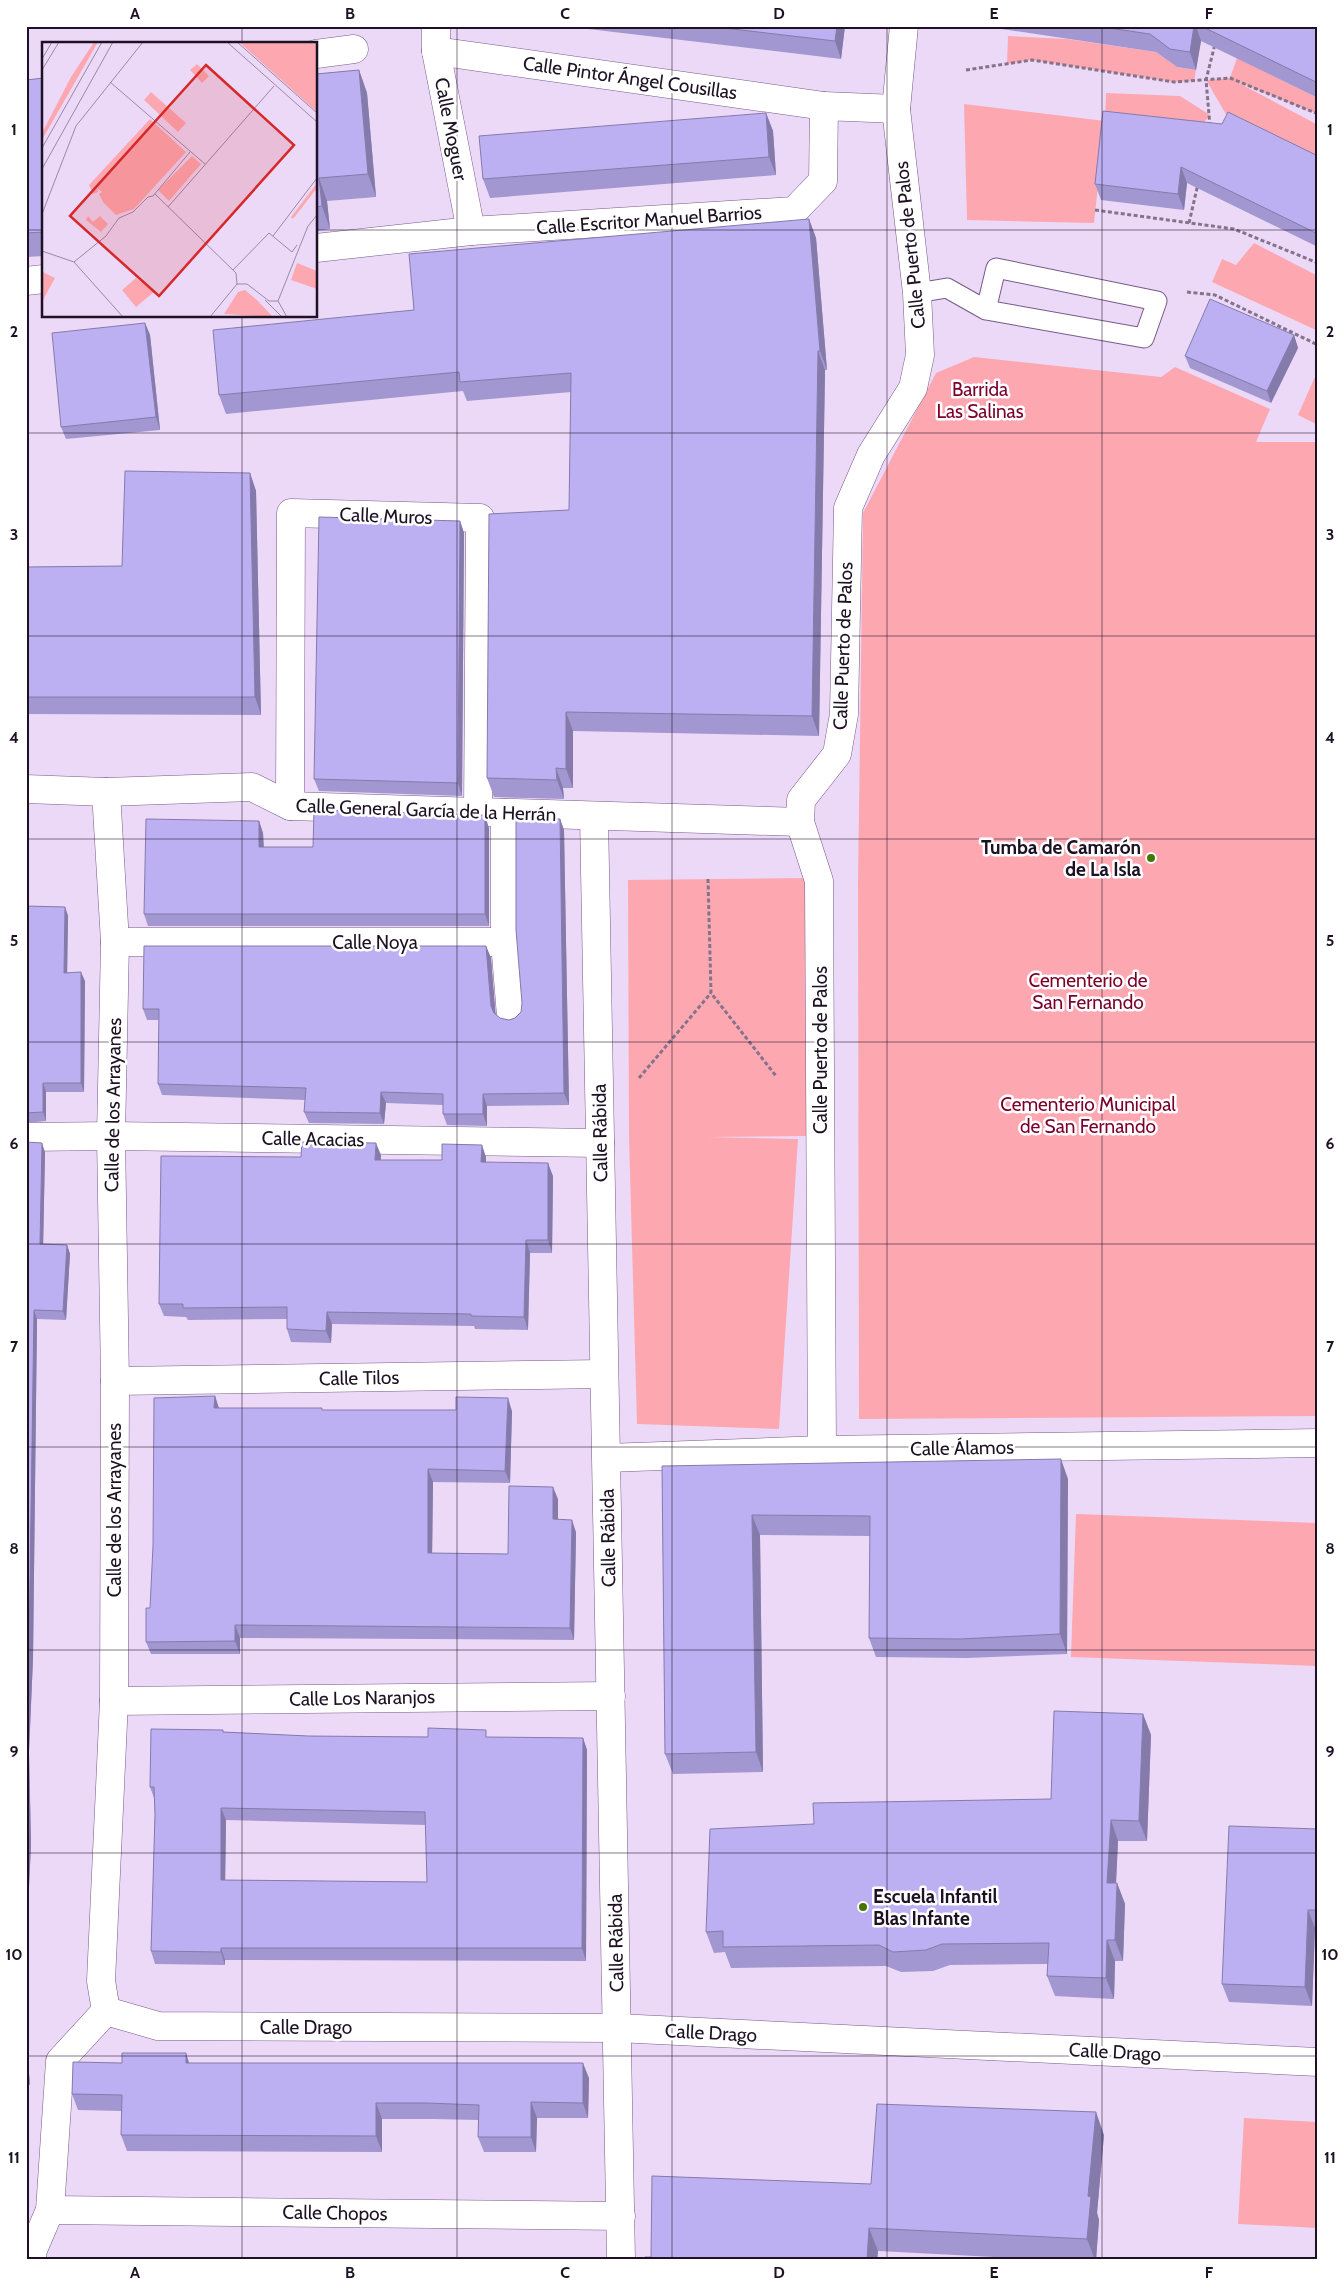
<svg xmlns="http://www.w3.org/2000/svg" width="1344" height="2286" viewBox="0 0 1344 2286" font-family="Cabin,sans-serif">
  <style>
    .green { fill: #fda8b1 }
    .lines { fill: none; stroke-linecap: round; stroke-linejoin: round }
    .lane-casing { stroke: #775a88; stroke-width: 21 }
    .street-casing { stroke: #775a88; stroke-width: 29 }
    .secondary-casing { stroke: #775a88; stroke-width: 29 }
    .path { stroke: #83738b; stroke-width: 3; stroke-dasharray: 4 2.5; stroke-linecap: butt }
    .lane { stroke: #fff; stroke-width: 19 }
    .street { stroke: #fff; stroke-width: 28 }
    .secondary { stroke: #fff; stroke-width: 28 }
    .wall { fill: #a297d1; fill-rule: evenodd }
    .shaded-wall { fill: #847baa }
    .building { fill: #bcb0f3; stroke: #847baa; fill-rule: evenodd }
    .grid { fill: none; stroke: #1d1123; stroke-width: 1; stroke-opacity: 0.55 }
    .poi-dot { fill: #447600; stroke: #fff; stroke-width: 2 }
    .labels { text-anchor: middle; dominant-baseline: central; stroke-width: 5; stroke-linejoin: round; paint-order: stroke }
    .street-label { font-size: 19px; fill: #1d1123; stroke: #fff }
    .park-label { font-size: 19px; fill: #7b0029; stroke: #fff }
    .poi-label { font-size: 19px; font-weight: bold; fill: #1d1123; stroke: #fff; text-anchor: end }
    .inset-road { fill: none; stroke: #9989a3; stroke-width: 1 }
    .view { fill: #d62828; fill-opacity: 0.15; stroke: #d62828; stroke-width: 2.5 }
    .inset-edge { fill: none; stroke: #1d1123; stroke-width: 2.5 }
    .neatline { fill: none; stroke: #1d1123; stroke-width: 2 }
    .grid-label { font-size: 16px; text-anchor: middle; font-weight: bold; fill: #1d1123 }
  </style>
  <rect width="100%" height="100%" fill="#ecd9f8"/>
  <g class="green">
    <polygon points="1008,36 1067,39 1156,52 1177,67 1196,70 1194,81 1174,82 1032,60 1007,64"/>
    <polygon points="1237,58 1318,98 1318,114 1237,82 1318,125 1318,166 1234,128 1206,80 1230,78"/>
    <polygon points="1106,93 1180,96 1210,115 1193,136 1105,121 1094,223 967,220 964,104 1105,121"/>
    <polygon points="1254,243 1318,276 1318,331 1212,282 1222,259 1236,265"/>
    <polygon points="974,357 1161,377 1175,367 1270,409 1256,442 1318,442 1318,1416 859,1419 858,884 863,513 936,373"/>
    <polygon points="1318,370 1318,425 1298,415"/>
    <polygon points="806,878 807,1136 707,1137 798,1139 779,1429 637,1424 629,1137 628,880"/>
    <polygon points="1076,1514 1318,1523 1318,1666 1071,1657"/>
    <polygon points="1244,2118 1318,2122 1318,2228 1238,2224"/>
  </g>
  <g class="lines">
    <g class="lane-casing">
      <polyline id="lane" points="917,293 947,288 986,310 1144,338 1157,301 996,268 986,310"/>
    </g>
    <g class="street-casing">
      <g id="street">
        <polyline points="436,26 436,51 471,231"/>
        <polyline points="436,51 824,106"/>
        <polyline points="316,54 354,49"/>
        <polyline points="316,248 471,231 794,211 823,181 824,106 896,109"/>
        <polyline points="26,281 44,279"/>
        <polyline points="290,806 291,513 480,518 478,812"/>
        <polyline points="115,942 505,942 505,813"/>
        <polyline points="505,942 511,1016"/>
        <polyline points="26,1137 111,1136 600,1143"/>
        <polyline points="115,1381 604,1374"/>
        <polyline points="114,1701 611,1696"/>
        <polyline points="106,2011 158,2026 617,2028 1318,2062"/>
        <polyline points="50,2210 621,2216"/>
        <polyline points="32,2260 32,2252 50,2210 60,2061 106,2011 101,1981 114,1701 115,1381 111,1136 115,942 106,792"/>
      </g>
    </g>
    <g class="secondary-casing">
      <g id="secondary">
        <polyline points="26,789 106,792 252,787 290,806 800,822"/>
        <polyline points="594,816 621,2260"/>
        <polyline points="822,1450 819,881 800,822 801,800 837,754 844,714 848,508 871,455 913,388 920,355 917,293 896,109 904,26"/>
        <polyline points="607,1458 822,1450 1318,1443"/>
      </g>
    </g>
    <g class="path">
      <polyline points="966,70 1032,60 1174,82 1230,78 1318,114"/>
      <polyline points="1210,126 1206,80 1215,44"/>
      <polyline points="1095,210 1234,229 1318,263"/>
      <polyline points="1189,223 1198,184"/>
      <polyline points="1187,292 1215,295 1318,345"/>
      <polyline points="708,879 711,993 776,1076"/>
      <polyline points="639,1078 711,993"/>
    </g>
    <use href="#lane" class="lane"/>
    <use href="#street" class="street"/>
    <use href="#secondary" class="secondary"/>
  </g>
  <g class="wall">
    <polygon points="563,26 845,26 841,59"/>
    <polygon points="982,26 1318,26 1318,98 1201,41 1196,70 1177,67 1156,52"/>
    <polygon points="359,70 367,93 376,197 327,201 330,229 316,231 316,74"/>
    <polygon points="44,78 44,256 26,257 26,80"/>
    <polygon points="1103,111 1318,156 1318,247 1187,183 1184,210 1101,200 1095,184"/>
    <polygon points="766,113 773,131 776,175 490,198 483,179"/>
    <polygon points="809,219 816,238 827,370 825,370 819,736 573,731 573,788 563,788 564,799 494,797 487,778 569,510 571,392 467,401 463,391 226,414 219,395 414,310"/>
    <polygon points="145,323 150,335 160,430 66,439 61,427"/>
    <polygon points="1294,335 1298,348 1271,403 1190,368 1185,356"/>
    <polygon points="250,473 256,491 261,715 26,714 26,567 122,566"/>
    <polygon points="460,521 464,533 462,796 319,791 314,779"/>
    <polygon points="560,819 564,830 569,1105 487,1106 487,1126 447,1125 443,1114 443,1105 386,1103 384,1124 309,1123 304,1112 305,1100 162,1095 158,1084 159,1020 147,1020 143,1009 486,946 491,958 495,1014 500,1018 509,1020 515,1018 521,1012"/>
    <polygon points="259,821 263,833 264,847 313,847 489,828 489,926 148,926 144,914"/>
    <polygon points="26,906 65,907 68,916 67,973 85,981 84,1092 46,1092 46,1121 26,1123"/>
    <polygon points="26,1142 45,1152 43,1244 67,1245 70,1254 66,1320 37,1319 33,1658 29,1752 31,1844 28,1908 29,1970 26,1970"/>
    <polygon points="381,1155 381,1160 442,1160 486,1157 486,1162 553,1176 552,1253 530,1253 528,1330 475,1329 474,1326 332,1324 331,1343 291,1342 287,1329 287,1319 188,1320 186,1317 164,1316 159,1304 301,1157"/>
    <polygon points="215,1396 219,1408 322,1410 512,1411 510,1483 433,1482 432,1553 508,1554 558,1499 558,1519 576,1532 574,1640 240,1638 240,1654 151,1654 146,1642"/>
    <polygon points="662,1466 1068,1479 1067,1654 967,1658 876,1657 869,1638 870,1536 760,1535 763,1772 673,1774 665,1754"/>
    <polygon points="1143,1714 1151,1735 1147,1841 1118,1841 1116,1883 1117,1883 1125,1904 1123,1961 1115,1961 1114,1999 1055,1996 1047,1976 1048,1964 950,1965 933,1971 901,1972 886,1966 731,1968 725,1952 714,1953 706,1932 814,1824 1051,1799"/>
    <path d="M224,1732L308,1736L583,1738L587,1750L586,1961L225,1960V1965L155,1964L151,1951L155,1814L154,1798L150,1787ZM226,1820L426,1825L427,1882L225,1880Z"/>
    <polygon points="1318,1829 1318,1928 1315,1928 1312,2006 1229,2002 1222,1984"/>
    <polygon points="26,2040 30,2085 26,2085"/>
    <polygon points="189,2063 589,2078 588,2118 537,2118 536,2152 484,2152 478,2137 478,2120 433,2119 382,2119 382,2152 127,2151 121,2135 122,2111 78,2110 72,2094"/>
    <polygon points="1104,2135 1097,2213 1099,2220 1096,2260 1053,2260 878,2251 877,2260 646,2260 651,2257"/>
  </g>
  <g class="shaded-wall">
    <polygon points="837,26 845,26 841,59 835,41"/>
    <polygon points="1194,26 1196,26 1201,41 1196,70 1190,52"/>
    <polygon points="359,70 367,93 376,197 368,174"/>
    <polygon points="766,113 773,131 776,175 769,157"/>
    <polygon points="1181,167 1187,183 1184,210 1178,194"/>
    <polygon points="319,178 327,201 330,229 322,206"/>
    <polygon points="809,219 816,238 827,370 820,351"/>
    <polygon points="145,323 150,335 160,430 156,417"/>
    <polygon points="1294,335 1298,348 1271,403 1267,391"/>
    <polygon points="818,351 825,370 819,736 812,716"/>
    <polygon points="250,473 256,491 261,715 255,697"/>
    <polygon points="460,521 464,533 462,796 458,783"/>
    <polygon points="566,712 573,731 573,788 566,769"/>
    <polygon points="556,768 563,788 564,799 557,780"/>
    <polygon points="485,815 489,828 489,926 485,914"/>
    <polygon points="560,819 564,830 569,1105 564,1093"/>
    <polygon points="259,821 263,833 264,859 259,847"/>
    <polygon points="65,907 68,916 67,982 64,973"/>
    <polygon points="486,946 491,958 496,1018 491,1006"/>
    <polygon points="81,972 85,981 84,1092 81,1083"/>
    <polygon points="43,1083 46,1092 46,1121 43,1112"/>
    <polygon points="381,1092 386,1103 384,1124 380,1113"/>
    <polygon points="483,1094 487,1106 487,1126 483,1114"/>
    <polygon points="42,1143 45,1152 43,1253 40,1244"/>
    <polygon points="376,1143 381,1155 379,1173 375,1160"/>
    <polygon points="482,1145 486,1157 486,1175 481,1162"/>
    <polygon points="548,1163 553,1176 552,1253 548,1240"/>
    <polygon points="526,1240 530,1253 528,1330 524,1317"/>
    <polygon points="67,1245 70,1254 66,1320 63,1311"/>
    <polygon points="34,1310 37,1319 33,1658 29,1752 31,1844 28,1908 29,1970 26,1964 26,1727"/>
    <polygon points="327,1312 332,1324 331,1343 326,1331"/>
    <polygon points="215,1396 219,1409 214,1408"/>
    <polygon points="508,1398 512,1411 510,1483 505,1471"/>
    <polygon points="1061,1459 1068,1479 1067,1654 1060,1634"/>
    <polygon points="428,1469 433,1482 432,1565 428,1553"/>
    <polygon points="553,1487 558,1499 558,1532 553,1519"/>
    <polygon points="752,1515 760,1535 763,1772 756,1752"/>
    <polygon points="572,1520 576,1532 574,1640 570,1628"/>
    <polygon points="235,1625 240,1638 240,1654 235,1641"/>
    <polygon points="1143,1714 1151,1735 1147,1841 1139,1821"/>
    <polygon points="583,1738 587,1750 586,1961 582,1948"/>
    <polygon points="221,1808 226,1820 225,1893 221,1880"/>
    <polygon points="1111,1820 1118,1841 1115,1903 1107,1883"/>
    <polygon points="1117,1883 1125,1904 1123,1961 1115,1940"/>
    <polygon points="1308,1910 1315,1928 1312,2006 1305,1987"/>
    <polygon points="1107,1940 1115,1961 1114,1999 1106,1978"/>
    <polygon points="221,1948 225,1960 225,1965 221,1952"/>
    <polygon points="26,2040 30,2085 27,2076"/>
    <polygon points="186,2053 191,2069 186,2063"/>
    <polygon points="583,2063 589,2078 588,2118 583,2103"/>
    <polygon points="531,2102 537,2118 536,2152 531,2137"/>
    <polygon points="376,2103 382,2119 382,2152 376,2136"/>
    <polygon points="1096,2112 1104,2135 1097,2213 1099,2220 1096,2260 1095,2260 1087,2239 1088,2196"/>
    <polygon points="869,2228 878,2251 877,2260 867,2260"/>
  </g>
  <g class="building">
    <polygon points="707,26 837,26 835,41"/>
    <polygon points="1095,26 1194,26 1190,52 1170,49 1150,34"/>
    <polygon points="1201,26 1318,26 1318,83"/>
    <polygon points="359,70 368,174 319,178 322,206 316,207 316,74"/>
    <polygon points="44,78 44,232 26,233 26,80"/>
    <polygon points="1103,111 1222,124 1228,112 1318,156 1318,234 1181,167 1178,194 1095,184"/>
    <polygon points="766,113 769,157 483,179 479,136"/>
    <polygon points="809,219 820,351 818,351 812,716 566,712 566,769 556,768 557,780 487,778 489,514 569,510 571,373 460,382 459,372 219,395 213,330 414,310 409,254"/>
    <polygon points="1210,299 1294,335 1267,391 1185,356"/>
    <polygon points="145,323 156,417 61,427 52,333"/>
    <polygon points="125,471 250,473 255,697 26,697 26,567 122,566"/>
    <polygon points="319,517 460,521 458,783 314,779"/>
    <polygon points="314,810 485,815 485,914 144,914 146,819 259,821 259,847 313,847"/>
    <polygon points="516,817 560,819 564,1093 483,1094 483,1114 443,1114 443,1094 381,1092 380,1113 304,1112 306,1088 158,1084 159,1009 143,1009 144,946 486,946 491,1006 494,1013 500,1018 509,1020 515,1018 521,1012 522,1003 516,930"/>
    <polygon points="26,906 65,907 64,973 81,972 81,1083 43,1083 43,1112 26,1113"/>
    <polygon points="26,1142 42,1143 40,1244 67,1245 63,1311 34,1310 29,1649 26,1727"/>
    <polygon points="302,1142 376,1143 375,1160 442,1160 442,1144 482,1145 481,1162 548,1163 548,1240 526,1240 524,1317 471,1316 471,1314 327,1312 326,1331 287,1329 287,1307 183,1308 183,1304 159,1304 161,1156 301,1157"/>
    <polygon points="215,1396 214,1408 322,1408 322,1410 456,1410 456,1397 508,1398 505,1471 428,1469 428,1553 508,1554 509,1486 553,1487 553,1519 572,1520 570,1628 235,1625 235,1641 146,1642 146,1608 150,1608 153,1546 154,1398"/>
    <polygon points="1061,1459 1060,1634 960,1639 869,1638 870,1516 752,1515 756,1752 665,1754 662,1466"/>
    <polygon points="1054,1711 1143,1714 1139,1821 1111,1820 1107,1883 1117,1883 1115,1940 1107,1940 1106,1978 1047,1976 1049,1943 942,1944 926,1950 893,1952 879,1945 723,1947 723,1931 706,1932 710,1829 814,1824 813,1803 1051,1799"/>
    <path d="M428,1728L486,1730V1737L583,1738L582,1948H221V1952L151,1951L155,1814L154,1787H150L151,1729L223,1730V1732L308,1736L428,1737ZM221,1808L425,1812L427,1882L221,1880Z"/>
    <polygon points="26,1772 28,1835 26,1864"/>
    <polygon points="1229,1826 1318,1829 1318,1910 1308,1910 1305,1987 1222,1984"/>
    <polygon points="122,2053 186,2053 186,2063 583,2063 583,2103 531,2102 531,2137 478,2137 479,2105 427,2103 376,2103 376,2136 121,2135 122,2095 72,2094 73,2062 122,2063"/>
    <polygon points="877,2104 1096,2112 1088,2196 1091,2197 1087,2239 869,2228 867,2260 646,2260 645,2257 651,2257 652,2176 871,2184"/>
  </g>
  <path class="grid" d="M242,26V44M457,26V2260M672,26V2260M887,26V2260M1102,26V2260M26,230H44M316,230H1318M242,316V2260M26,433H1318M26,636H1318M26,839H1318M26,1042H1318M26,1244H1318M26,1447H1318M26,1650H1318M26,1853H1318M26,2056H1318"/>
  <g class="poi-dot">
    <circle cx="1151" cy="858" r="5"/>
    <circle cx="863" cy="1907" r="5"/>
  </g>
  <g class="labels">
    <g class="street-label">
      <text transform="translate(630 78) rotate(8)">Calle Pintor Ángel Cousillas</text>
      <text transform="translate(451 129) rotate(79)">Calle Moguer</text>
      <text transform="translate(649 220) rotate(-4)">Calle Escritor Manuel Barrios</text>
      <text transform="translate(910 245) rotate(-96)">Calle Puerto de Palos</text>
      <text transform="translate(386 516) rotate(2)">Calle Muros</text>
      <text transform="translate(843 646) rotate(-88)">Calle Puerto de Palos</text>
      <text transform="translate(426 810) rotate(2)">Calle General García de la Herrán</text>
      <text x="375" y="942">Calle Noya</text>
      <text transform="translate(820 1050) rotate(-90)">Calle Puerto de Palos</text>
      <text transform="translate(113 1105) rotate(-89)">Calle de los Arrayanes</text>
      <text transform="translate(600 1133) rotate(-91)">Calle Rábida</text>
      <text transform="translate(313 1139) rotate(1)">Calle Acacias</text>
      <text transform="translate(359 1378) rotate(-1)">Calle Tilos</text>
      <text transform="translate(962 1448) rotate(-1)">Calle Álamos</text>
      <text transform="translate(114 1510) rotate(-90)">Calle de los Arrayanes</text>
      <text transform="translate(608 1538) rotate(-91)">Calle Rábida</text>
      <text transform="translate(362 1698) rotate(-1)">Calle Los Naranjos</text>
      <text transform="translate(616 1943) rotate(-91)">Calle Rábida</text>
      <text x="306" y="2027">Calle Drago</text>
      <text transform="translate(711 2033) rotate(3)">Calle Drago</text>
      <text transform="translate(1115 2052) rotate(3)">Calle Drago</text>
      <text transform="translate(335 2213) rotate(1)">Calle Chopos</text>
    </g>
    <g class="park-label">
      <text x="980" y="389">Barrida<tspan x="980" dy="22">Las Salinas</tspan></text>
      <text x="1088" y="980">Cementerio de<tspan x="1088" dy="22">San Fernando</tspan></text>
      <text x="1088" y="1104">Cementerio Municipal<tspan x="1088" dy="22">de San Fernando</tspan></text>
    </g>
    <g class="poi-label">
      <text x="1141" y="847">Tumba de Camarón<tspan x="1141" dy="22">de La Isla</tspan></text>
      <text x="873" y="1896" text-anchor="start">Escuela Infantil<tspan x="873" dy="22">Blas Infante</tspan></text>
    </g>
  </g>
  <g transform="translate(42 42)">
    <rect width="275" height="275" fill="#ecd9f8"/>
    <path d="M52,0H56L0,98V91L29,35ZM197,0H275V70ZM155,22L167,34L160,41L148,28ZM109,50L144,81L136,90L102,58ZM108,77L144,110L92,167L74,173L61,160L57,152L60,150L55,146L56,150L51,152L47,143ZM150,114L159,122L127,159L116,148ZM275,141V146L251,177L249,175ZM46,174L51,180L58,174L66,182L59,190L44,178ZM255,221L275,229V247L249,238ZM1,230L13,236L0,260V231ZM94,236L112,250L94,265L80,248ZM203,248L215,258L231,275L182,272L196,250Z" fill="#fda8b1"/>
    <path class="inset-road" d="M185,0L275,80M195,0L275,71M0,17L10,0M0,28L17,0M68,40L163,122M0,106L60,0M0,127L71,0M113,152L194,231L195,242L168,275M126,165L232,44M0,172L34,84L101,0M231,194L275,136M0,209L32,220L81,275M32,220L64,194L77,176L91,170L106,155L111,154L148,110M191,228L227,191L250,210L255,203M195,242H205L227,259H236M223,258L240,275M236,259L266,184L275,173M236,259L245,275"/>
    <path class="view" d="M164,23L252,103L117,254L28,174Z"/>
    <rect width="275" height="275" class="inset-edge"/>
  </g>
  <rect width="1344" height="2286" fill="none" stroke="#ffffff" stroke-width="55"/>
  <rect x="28" y="28" width="1288" height="2230" class="neatline"/>
  <g class="grid-label">
    <text x="135" y="19">A</text>
    <text x="350" y="19">B</text>
    <text x="565" y="19">C</text>
    <text x="779" y="19">D</text>
    <text x="994" y="19">E</text>
    <text x="1209" y="19">F</text>
    <text x="14" y="135">1</text>
    <text x="1330" y="135">1</text>
    <text x="14" y="337">2</text>
    <text x="1330" y="337">2</text>
    <text x="14" y="540">3</text>
    <text x="1330" y="540">3</text>
    <text x="14" y="743">4</text>
    <text x="1330" y="743">4</text>
    <text x="14" y="946">5</text>
    <text x="1330" y="946">5</text>
    <text x="14" y="1149">6</text>
    <text x="1330" y="1149">6</text>
    <text x="14" y="1352">7</text>
    <text x="1330" y="1352">7</text>
    <text x="14" y="1554">8</text>
    <text x="1330" y="1554">8</text>
    <text x="14" y="1757">9</text>
    <text x="1330" y="1757">9</text>
    <text x="14" y="1960">10</text>
    <text x="1330" y="1960">10</text>
    <text x="14" y="2163">11</text>
    <text x="1330" y="2163">11</text>
    <text x="135" y="2278">A</text>
    <text x="350" y="2278">B</text>
    <text x="565" y="2278">C</text>
    <text x="779" y="2278">D</text>
    <text x="994" y="2278">E</text>
    <text x="1209" y="2278">F</text>
  </g>
</svg>
